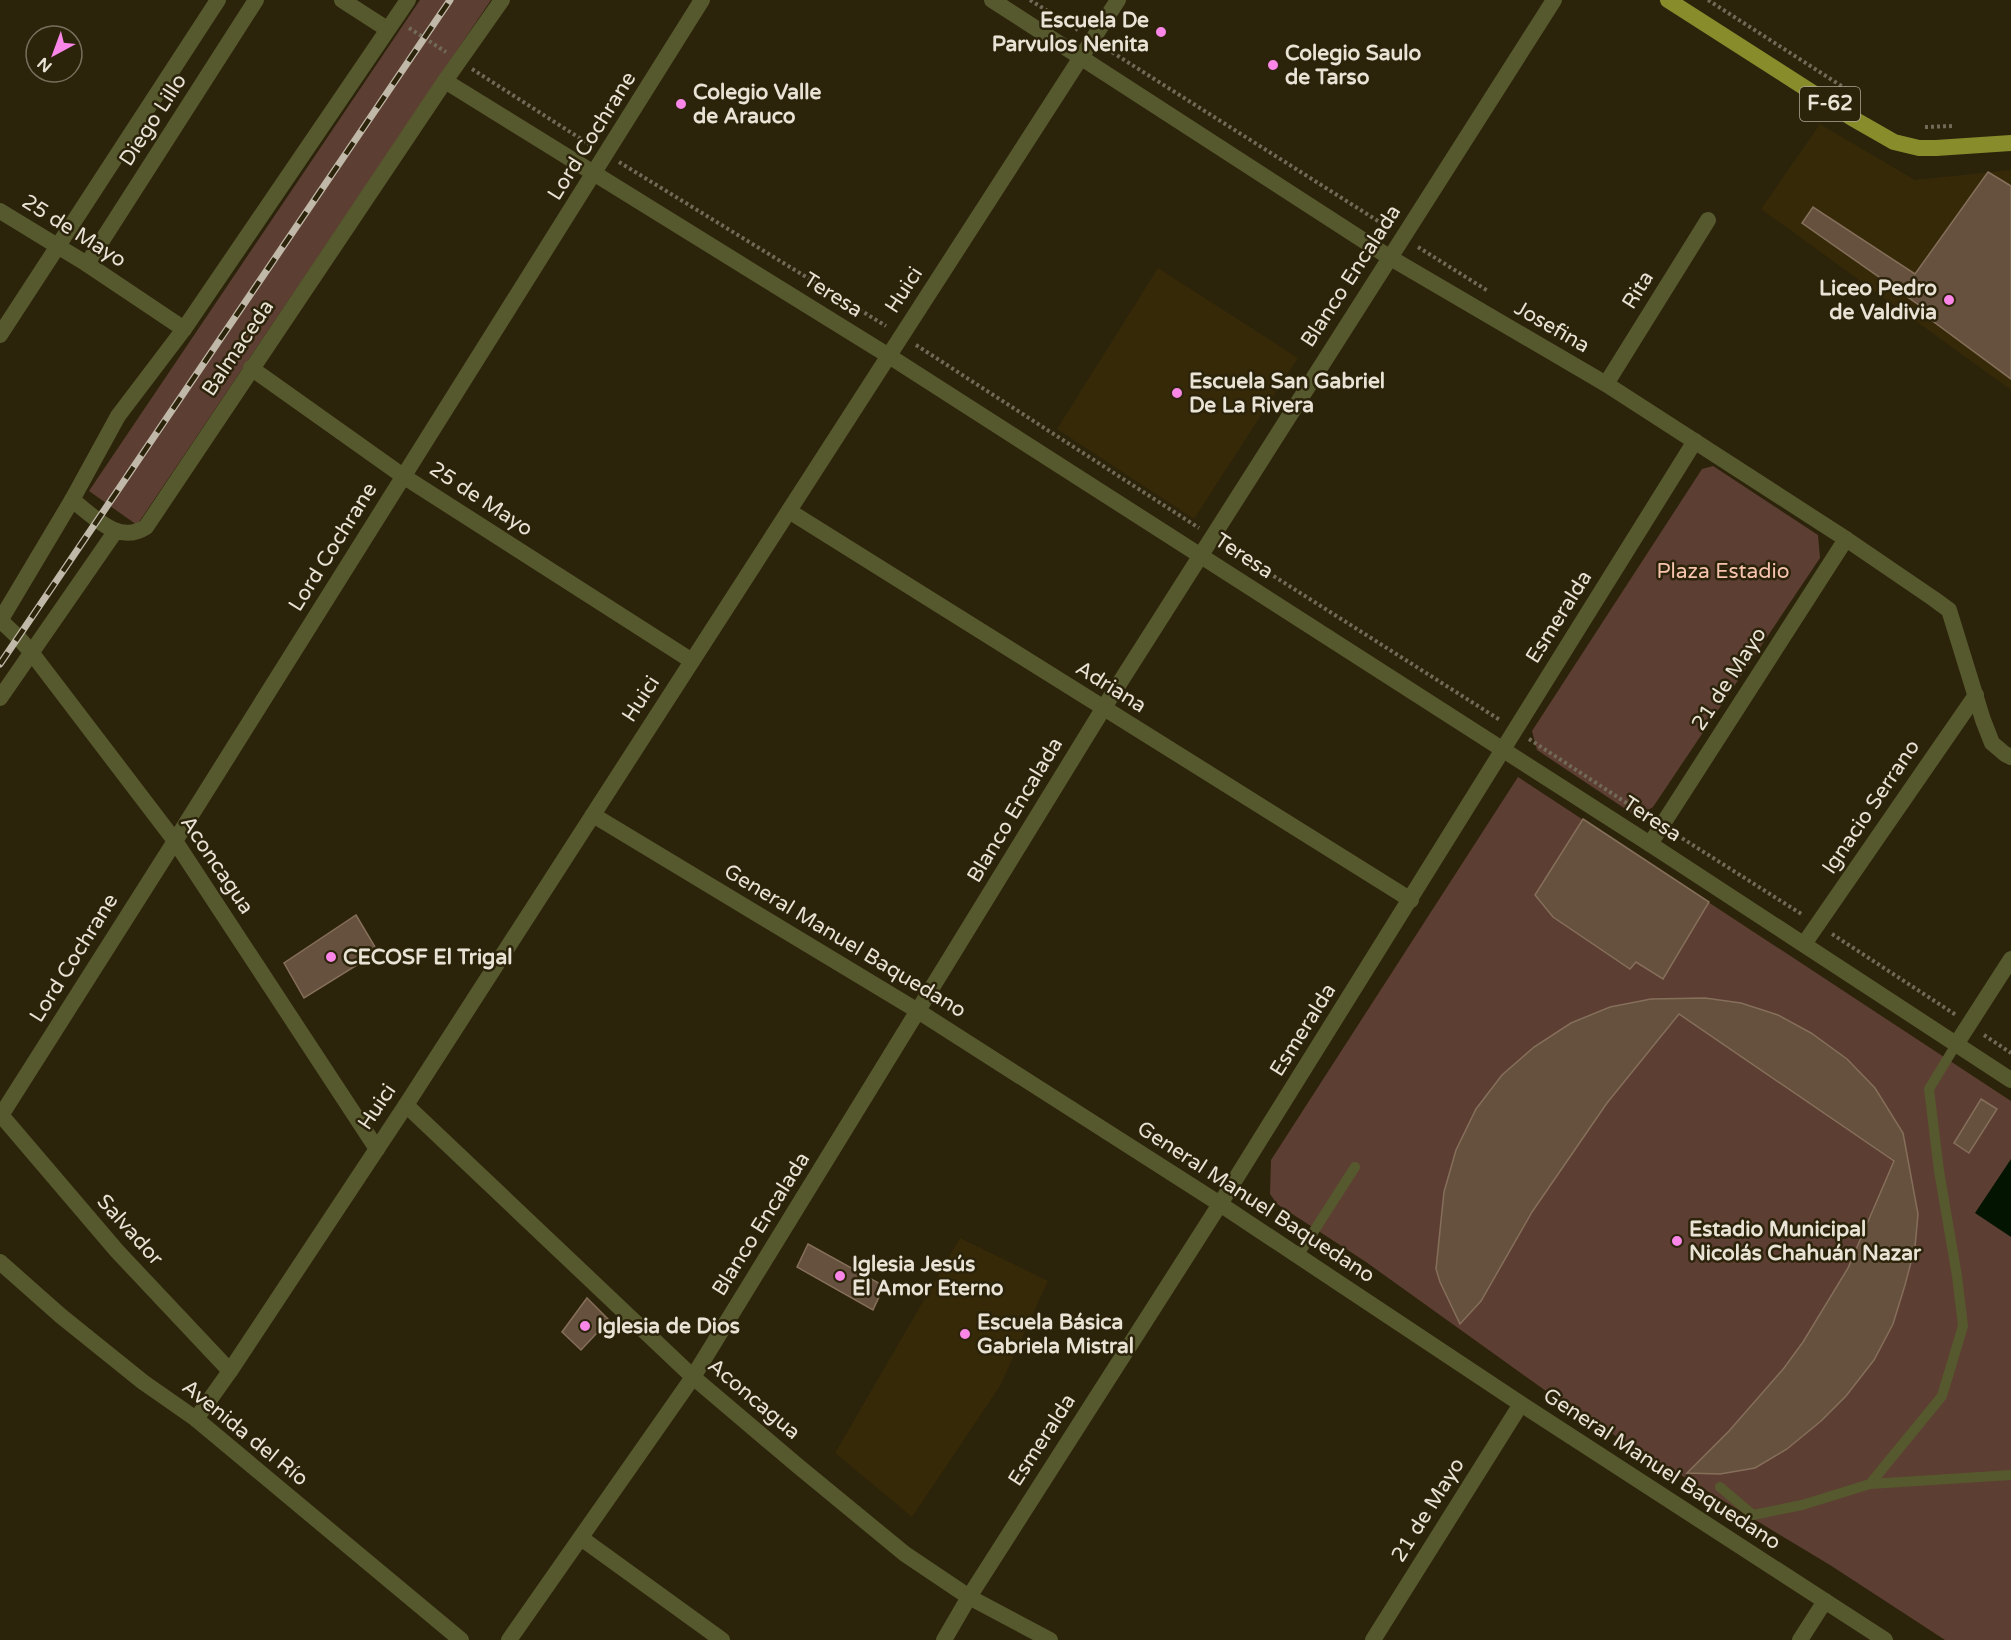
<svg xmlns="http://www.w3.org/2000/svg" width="2011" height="1640" viewBox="0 0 2011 1640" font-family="'Varela Round',sans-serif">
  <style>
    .built { fill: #352908 }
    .green { fill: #5d3e32 }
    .water { fill: #031500 }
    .building { fill: #65513d; stroke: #856f5b; stroke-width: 1.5 }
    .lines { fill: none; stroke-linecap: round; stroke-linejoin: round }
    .path { stroke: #726a56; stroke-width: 4; stroke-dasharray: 3 3; stroke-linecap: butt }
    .service { stroke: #56592e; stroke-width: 10 }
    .minor { stroke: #56592e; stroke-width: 16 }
    .primary { stroke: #888c2b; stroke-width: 16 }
    .rail-casing { stroke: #c0b9a9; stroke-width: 7 }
    .rail { stroke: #2c230b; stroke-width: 4.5; stroke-dasharray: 14; stroke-linecap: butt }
    .poi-dot { fill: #fa87e7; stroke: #2c230b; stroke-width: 2 }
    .labels { text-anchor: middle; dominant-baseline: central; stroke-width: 5; stroke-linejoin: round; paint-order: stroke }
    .shield { fill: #2c230b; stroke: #b0a998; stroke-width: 1.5 }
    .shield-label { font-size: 20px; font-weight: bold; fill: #e9e3d5 }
    .poi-label { font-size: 21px; font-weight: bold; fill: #e9e3d5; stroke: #2c230b; text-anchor: start }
    .street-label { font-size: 21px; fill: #e9e3d5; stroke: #2c230b }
    .park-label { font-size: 21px; fill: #f6c3ae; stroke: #2c230b }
  </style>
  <rect width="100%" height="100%" fill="#2c230b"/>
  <g class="built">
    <polygon points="1820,124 1915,180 2011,170 2011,390 1761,209"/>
    <polygon points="1158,268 1298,358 1194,519 1057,429"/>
    <polygon points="960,1238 1048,1281 1000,1386 912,1517 835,1453"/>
  </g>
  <g class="green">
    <polygon points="420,0 491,0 137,525 89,491"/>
    <polygon points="1713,466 1818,535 1820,558 1653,807 1645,812 1633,814 1537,750 1532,731 1702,469"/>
    <polygon points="1518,777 2011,1101 2011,1640 1945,1640 1830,1565 1571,1409 1366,1262 1277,1204 1270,1194 1271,1160"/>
  </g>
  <polygon class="water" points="2011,1159 2011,1237 1975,1213"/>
  <g class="building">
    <polygon points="1988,172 2011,186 2011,379 1930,319 1933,315 1802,223 1813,207 1915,274"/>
    <polygon points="1583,819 1709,902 1663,979 1636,962 1630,969 1553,917 1535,895"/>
    <polygon points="356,915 378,952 304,998 284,963"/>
    <polygon points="1705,998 1741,1003 1778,1015 1811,1033 1847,1059 1875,1088 1903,1133 1918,1214 1915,1247 1905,1285 1893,1324 1874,1360 1846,1396 1821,1421 1787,1449 1755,1468 1720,1474 1687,1473 1729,1431 1784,1368 1803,1342 1848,1268 1894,1161 1679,1014 1607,1103 1532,1212 1481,1301 1460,1324 1440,1282 1436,1269 1444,1192 1456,1150 1476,1109 1502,1075 1534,1047 1571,1023 1610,1007 1651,999"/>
    <polygon points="1981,1099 1997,1109 1969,1153 1954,1143"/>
    <polygon points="808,1244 884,1286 873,1310 797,1267"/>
    <polygon points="587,1298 609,1320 581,1350 562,1332"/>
  </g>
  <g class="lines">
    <g class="path">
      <polyline points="1030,0 1078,30"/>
      <polyline points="1708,0 1857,96"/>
      <polyline points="409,28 446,52"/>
      <polyline points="1107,49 1389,228"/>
      <polyline points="472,69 592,146"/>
      <polyline points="1925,127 1953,126"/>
      <polyline points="619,162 886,326"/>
      <polyline points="1418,247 1488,291"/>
      <polyline points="916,345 1199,528"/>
      <polyline points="1228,547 1500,720"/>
      <polyline points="1529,739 1648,817"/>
      <polyline points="1677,835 1803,915"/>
      <polyline points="1832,934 1956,1015"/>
      <polyline points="1984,1035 2011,1053"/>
    </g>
    <g class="service">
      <polyline points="1298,1256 1355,1167"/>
      <polyline points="1870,1484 1942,1396 1963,1326 1957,1276 1939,1171 1929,1089 1957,1043"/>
      <polyline points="1720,1487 1753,1515 1802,1505 1870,1484 2011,1475"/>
    </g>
    <g class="minor">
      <polyline points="342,0 387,29"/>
      <polyline points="992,0 1389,257 1606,384 1846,539 1934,599 1949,610 1983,720 1992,743 2005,754 2011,757"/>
      <polyline points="445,81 889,356 1650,844 2011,1080"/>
      <polyline points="0,211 87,264 184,329"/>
      <polyline points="87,264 256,0"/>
      <polyline points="0,335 218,0"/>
      <polyline points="251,368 403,476 692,661"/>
      <polyline points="1606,384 1708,220"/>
      <path d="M72,500C95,517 118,545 146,527L445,81L502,0"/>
      <polyline points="789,511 1411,900"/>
      <polyline points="0,620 18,637 31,652 175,841 377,1149"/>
      <polyline points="0,621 72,500 118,416 184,329 408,0"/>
      <polyline points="0,698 115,532"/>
      <polyline points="593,815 918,1011 1220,1204 1521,1404 1885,1640"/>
      <polyline points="1650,844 1846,539"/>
      <polyline points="1804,944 1976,695"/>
      <polyline points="1957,1043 2011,959"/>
      <polyline points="406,1105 693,1377 798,1466 905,1554 969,1597 1050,1640"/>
      <polyline points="1,1115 117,1251 230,1371"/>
      <polyline points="0,1117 175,841 702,0"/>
      <polyline points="0,1262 61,1316 143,1382 196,1419 461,1640"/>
      <polyline points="196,1419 230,1371 406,1105 1118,0"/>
      <polyline points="581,1538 722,1640"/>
      <polyline points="509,1640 693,1377 1103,709 1554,0"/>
      <polyline points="944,1640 969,1597 1220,1204 1695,441"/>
      <polyline points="1373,1640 1521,1404"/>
      <polyline points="1800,1640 1825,1601"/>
    </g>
    <polyline class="primary" points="1668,0 1852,118 1894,142 1919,148 1936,148 2011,143"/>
    <g class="rail-casing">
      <polyline id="rail" points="0,664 450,0"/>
    </g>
    <use href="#rail" class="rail"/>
  </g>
  <g class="poi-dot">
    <circle cx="1161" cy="32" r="6"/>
    <circle cx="1273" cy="65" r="6"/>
    <circle cx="681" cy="104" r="6"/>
    <circle cx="1949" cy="300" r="6"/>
    <circle cx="1177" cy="393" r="6"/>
    <circle cx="331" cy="957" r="6"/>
    <circle cx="1677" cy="1241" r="6"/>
    <circle cx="840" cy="1276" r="6"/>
    <circle cx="585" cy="1326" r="6"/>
    <circle cx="965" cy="1334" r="6"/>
  </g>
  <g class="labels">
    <rect class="shield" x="1800" y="87" width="60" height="34" rx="4.5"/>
    <g class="shield-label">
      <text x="1830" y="104">F-62</text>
    </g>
    <g class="poi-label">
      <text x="1149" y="20" text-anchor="end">Escuela De<tspan x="1149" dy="24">Parvulos Nenita</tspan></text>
      <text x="1285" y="53">Colegio Saulo<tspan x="1285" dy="24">de Tarso</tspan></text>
      <text x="693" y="92">Colegio Valle<tspan x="693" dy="24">de Arauco</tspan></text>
      <text x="1937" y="288" text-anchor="end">Liceo Pedro<tspan x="1937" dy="24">de Valdivia</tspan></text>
      <text x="1189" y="381">Escuela San Gabriel<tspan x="1189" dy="24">De La Rivera</tspan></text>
      <text x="343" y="957">CECOSF El Trigal</text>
      <text x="1689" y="1229">Estadio Municipal<tspan x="1689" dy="24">Nicolás Chahuán Nazar</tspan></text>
      <text x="852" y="1264">Iglesia Jesús<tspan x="852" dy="24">El Amor Eterno</tspan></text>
      <text x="977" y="1322">Escuela Básica<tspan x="977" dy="24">Gabriela Mistral</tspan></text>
      <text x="597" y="1326">Iglesia de Dios</text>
    </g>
    <g class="street-label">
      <text transform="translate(153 120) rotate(-57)">Diego Lillo</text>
      <text transform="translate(592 136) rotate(-58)">Lord Cochrane</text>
      <text transform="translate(74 231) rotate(32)">25 de Mayo</text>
      <text transform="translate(1351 276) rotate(-57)">Blanco Encalada</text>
      <text transform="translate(904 290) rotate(-57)">Huici</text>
      <text transform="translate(1638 290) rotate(-58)">Rita</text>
      <text transform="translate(833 295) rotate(32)">Teresa</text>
      <text transform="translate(1552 327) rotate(30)">Josefina</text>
      <text transform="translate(238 348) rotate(-56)">Balmaceda</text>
      <text transform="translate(481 499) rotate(33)">25 de Mayo</text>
      <text transform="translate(333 547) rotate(-58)">Lord Cochrane</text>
      <text transform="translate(1244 556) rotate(33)">Teresa</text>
      <text transform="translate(1559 617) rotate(-58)">Esmeralda</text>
      <text transform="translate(1729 679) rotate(-57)">21 de Mayo</text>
      <text transform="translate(1111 687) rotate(32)">Adriana</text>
      <text transform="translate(641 699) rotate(-57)">Huici</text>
      <text transform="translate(1871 807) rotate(-56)">Ignacio Serrano</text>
      <text transform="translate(1015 810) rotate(-59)">Blanco Encalada</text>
      <text transform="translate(1652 819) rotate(33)">Teresa</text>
      <text transform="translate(217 865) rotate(56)">Aconcagua</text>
      <text transform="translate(845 941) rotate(31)">General Manuel Baquedano</text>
      <text transform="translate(74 958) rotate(-58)">Lord Cochrane</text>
      <text transform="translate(1303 1030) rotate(-58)">Esmeralda</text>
      <text transform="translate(377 1107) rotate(-56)">Huici</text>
      <text transform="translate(1256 1202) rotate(33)">General Manuel Baquedano</text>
      <text transform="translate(761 1224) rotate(-58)">Blanco Encalada</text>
      <text transform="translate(130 1230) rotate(48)">Salvador</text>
      <text transform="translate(754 1399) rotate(40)">Aconcagua</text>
      <text transform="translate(245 1433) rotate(39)">Avenida del Río</text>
      <text transform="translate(1042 1440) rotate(-57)">Esmeralda</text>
      <text transform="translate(1662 1469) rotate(33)">General Manuel Baquedano</text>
      <text transform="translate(1428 1510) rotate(-58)">21 de Mayo</text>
    </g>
    <g class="park-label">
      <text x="1723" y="571">Plaza Estadio</text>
    </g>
  </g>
  <g transform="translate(54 54) rotate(221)"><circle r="28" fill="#2c230b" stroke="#78705c" stroke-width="1.5"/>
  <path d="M0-4.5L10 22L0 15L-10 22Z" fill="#fa87e7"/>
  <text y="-9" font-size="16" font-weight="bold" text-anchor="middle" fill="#e9e3d5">N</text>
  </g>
</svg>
